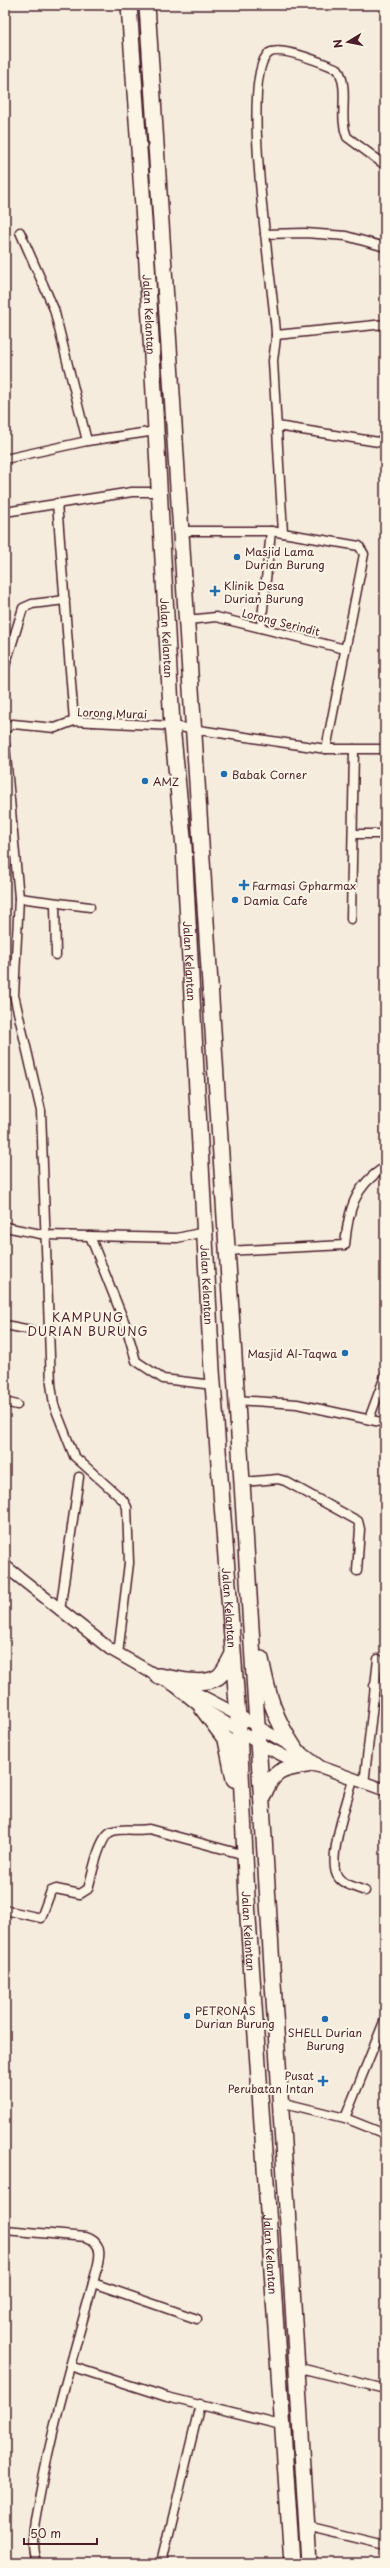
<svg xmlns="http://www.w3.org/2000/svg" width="390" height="2568" viewBox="0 0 390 2568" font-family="'Playpen Sans',sans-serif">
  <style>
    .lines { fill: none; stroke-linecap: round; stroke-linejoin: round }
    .street-casing { stroke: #4a1f2b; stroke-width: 11 }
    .secondary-casing { stroke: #4a1f2b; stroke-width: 14 }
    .highway-casing { stroke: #4a1f2b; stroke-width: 18 }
    .street { stroke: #fcf5e5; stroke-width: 8 }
    .secondary { stroke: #fcf5e5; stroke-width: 11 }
    .highway { stroke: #fcf5e5; stroke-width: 15 }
    .poi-dot { fill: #1f6fb2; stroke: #fcf5e5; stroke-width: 1.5 }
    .labels { text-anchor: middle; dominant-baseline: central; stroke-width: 4; stroke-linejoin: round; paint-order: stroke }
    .street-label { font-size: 11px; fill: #4a1f2b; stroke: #fcf5e5 }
    .poi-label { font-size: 11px; fill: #4a1f2b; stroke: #fcf5e5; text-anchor: start }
    .neighbourhood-label { font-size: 12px; letter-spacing: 1px; fill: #4a1f2b; stroke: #fcf5e5 }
  </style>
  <rect width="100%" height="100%" fill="#f5ecde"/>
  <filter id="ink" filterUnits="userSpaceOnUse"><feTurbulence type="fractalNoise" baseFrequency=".025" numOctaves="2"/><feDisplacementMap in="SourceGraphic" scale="8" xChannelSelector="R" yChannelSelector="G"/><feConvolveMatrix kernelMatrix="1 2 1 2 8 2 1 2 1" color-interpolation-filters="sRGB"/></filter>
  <g filter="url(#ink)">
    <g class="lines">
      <g class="street-casing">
        <g id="street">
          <polyline points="20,232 54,309 87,441"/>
          <polyline points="265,234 305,233 346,236 385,247"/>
          <polyline points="276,335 385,324"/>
          <polyline points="277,426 385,443"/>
          <polyline points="5,459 87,441 156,431"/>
          <polyline points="57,503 74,721"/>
          <polyline points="5,512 132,492 160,492"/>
          <polyline points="182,531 271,531 359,546 364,554 326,749"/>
          <path d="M283,533L273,361C274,352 276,342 276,334C274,290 238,75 269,53C281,45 325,64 338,69C350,91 338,115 347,137L385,165"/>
          <polyline points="188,620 216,617 345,649"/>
          <polyline points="261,628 271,531"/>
          <polyline points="5,666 23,608 32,604 65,600"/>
          <polyline points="5,729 13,724 55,728 74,721 172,726 326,749 385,749"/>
          <polyline points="5,745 19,898 14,995 41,1111 51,1384 54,1405 74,1456 123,1500 127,1507 129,1563 118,1654"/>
          <polyline points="353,834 385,834"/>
          <polyline points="19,898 90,907"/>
          <polyline points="55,903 56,955"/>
          <polyline points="351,919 354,749"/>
          <polyline points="5,1227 46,1235 177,1238 204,1232"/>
          <polyline points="90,1236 126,1326 136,1361 163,1379 213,1385"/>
          <path d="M226,1251L345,1245C348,1211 354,1186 385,1167"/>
          <polyline points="5,1325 31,1330"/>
          <polyline points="236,1400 297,1404 385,1423"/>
          <polyline points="5,1402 17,1405"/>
          <polyline points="369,1419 385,1376"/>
          <polyline points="243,1482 278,1479 285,1481 358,1521 360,1529 357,1571"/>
          <polyline points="60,1611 79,1477"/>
          <polyline points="374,1686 385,1687"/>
          <path d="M353,1780C348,1799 326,1861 338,1877C342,1884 358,1888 365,1891"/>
          <polyline points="364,1784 378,1659"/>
          <path d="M5,1910L41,1918L51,1891L56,1889L80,1894L88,1889C92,1876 99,1834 113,1831C124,1828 137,1831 149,1829L245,1855"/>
          <polyline points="280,2102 345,2118 385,2134"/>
          <polyline points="345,2118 385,2019"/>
          <path d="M5,2230L86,2237C108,2244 97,2266 93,2283C74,2353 53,2422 40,2494C36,2516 29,2541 36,2563"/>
          <polyline points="93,2283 197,2319"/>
          <polyline points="70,2366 167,2397 281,2425"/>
          <polyline points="296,2367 385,2389"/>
          <polyline points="307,2526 385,2545"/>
          <polyline points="162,2563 200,2404"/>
        </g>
      </g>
      <g class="secondary-casing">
        <g id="secondary">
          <polyline points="5,1566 110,1649 175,1686 202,1708 258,1743 296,1762 321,1767"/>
          <polyline points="175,1686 190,1690 238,1715 301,1752 321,1767 385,1790"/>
        </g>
      </g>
      <g class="highway-casing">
        <g id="highway">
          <path id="s1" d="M129,5L147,264L172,726L184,847L212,1370L239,1731L248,1918L292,2563"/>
          <path d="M147,5C203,858 257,1710 309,2563"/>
          <path d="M261,1659C268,1695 274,1718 295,1749"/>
          <path d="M158,1676C174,1678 203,1687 218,1677C224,1673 228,1663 232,1656"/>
          <polyline points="202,1708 226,1740 234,1779"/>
          <path d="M263,1796C273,1770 282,1769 307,1765"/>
        </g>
      </g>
      <use href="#street" class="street"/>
      <use href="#secondary" class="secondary"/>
      <use href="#highway" class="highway"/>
    </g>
  </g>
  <g class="poi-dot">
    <circle cx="237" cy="557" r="4"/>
    <path d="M213 585h4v4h4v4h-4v4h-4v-4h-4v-4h4z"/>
    <circle cx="224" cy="774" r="4"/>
    <circle cx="145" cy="781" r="4"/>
    <path d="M242 879h4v4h4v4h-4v4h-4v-4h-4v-4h4z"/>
    <circle cx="235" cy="900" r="4"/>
    <circle cx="345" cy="1353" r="4"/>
    <circle cx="187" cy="2016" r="4"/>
    <circle cx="325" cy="2019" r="4"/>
    <path d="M321 2075h4v4h4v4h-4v4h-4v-4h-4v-4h4z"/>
  </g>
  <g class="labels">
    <g class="street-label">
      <text stroke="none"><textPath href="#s1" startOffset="310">Jalan Kelantan</textPath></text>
      <text transform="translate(281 622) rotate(14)">Lorong Serindit</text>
      <text stroke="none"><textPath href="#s1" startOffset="634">Jalan Kelantan</textPath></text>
      <text transform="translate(112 713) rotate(2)">Lorong Murai</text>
      <text stroke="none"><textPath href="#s1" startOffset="958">Jalan Kelantan</textPath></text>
      <text stroke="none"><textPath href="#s1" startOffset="1282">Jalan Kelantan</textPath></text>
      <text stroke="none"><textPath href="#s1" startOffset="1606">Jalan Kelantan</textPath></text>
      <text stroke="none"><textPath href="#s1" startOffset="1930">Jalan Kelantan</textPath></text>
      <text stroke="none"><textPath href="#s1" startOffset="2254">Jalan Kelantan</textPath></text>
    </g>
    <g class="poi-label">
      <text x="245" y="551">Masjid Lama<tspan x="245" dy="13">Durian Burung</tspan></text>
      <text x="224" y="585">Klinik Desa<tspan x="224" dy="13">Durian Burung</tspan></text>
      <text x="232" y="774">Babak Corner</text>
      <text x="153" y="781">AMZ</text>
      <text x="252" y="885">Farmasi Gpharmax</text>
      <text x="243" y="900">Damia Cafe</text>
      <text x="337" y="1353" text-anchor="end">Masjid Al-Taqwa</text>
      <text x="195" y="2010">PETRONAS<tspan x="195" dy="13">Durian Burung</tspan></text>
      <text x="325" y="2032" text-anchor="middle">SHELL Durian<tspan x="325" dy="13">Burung</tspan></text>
      <text x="314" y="2075" text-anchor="end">Pusat<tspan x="314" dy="13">Perubatan Intan</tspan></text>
    </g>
    <g class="neighbourhood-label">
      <text x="88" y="1317">KAMPUNG<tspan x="88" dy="14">DURIAN BURUNG</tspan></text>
    </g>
  </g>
  <rect width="390" height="2568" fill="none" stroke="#fcf5e5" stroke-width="20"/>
  <rect x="10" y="10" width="370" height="2548" fill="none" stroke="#4a1f2b" stroke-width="1.5" filter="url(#ink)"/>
  <g transform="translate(348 42) rotate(260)" stroke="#fcf5e5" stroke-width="3" paint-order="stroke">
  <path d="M0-3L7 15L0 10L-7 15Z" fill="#4a1f2b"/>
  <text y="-6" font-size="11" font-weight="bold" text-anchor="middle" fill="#4a1f2b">N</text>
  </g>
  <path d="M24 2538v6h73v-6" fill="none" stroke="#4a1f2b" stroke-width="2"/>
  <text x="30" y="2538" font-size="12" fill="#4a1f2b" stroke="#fcf5e5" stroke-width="3" paint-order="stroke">50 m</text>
</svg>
